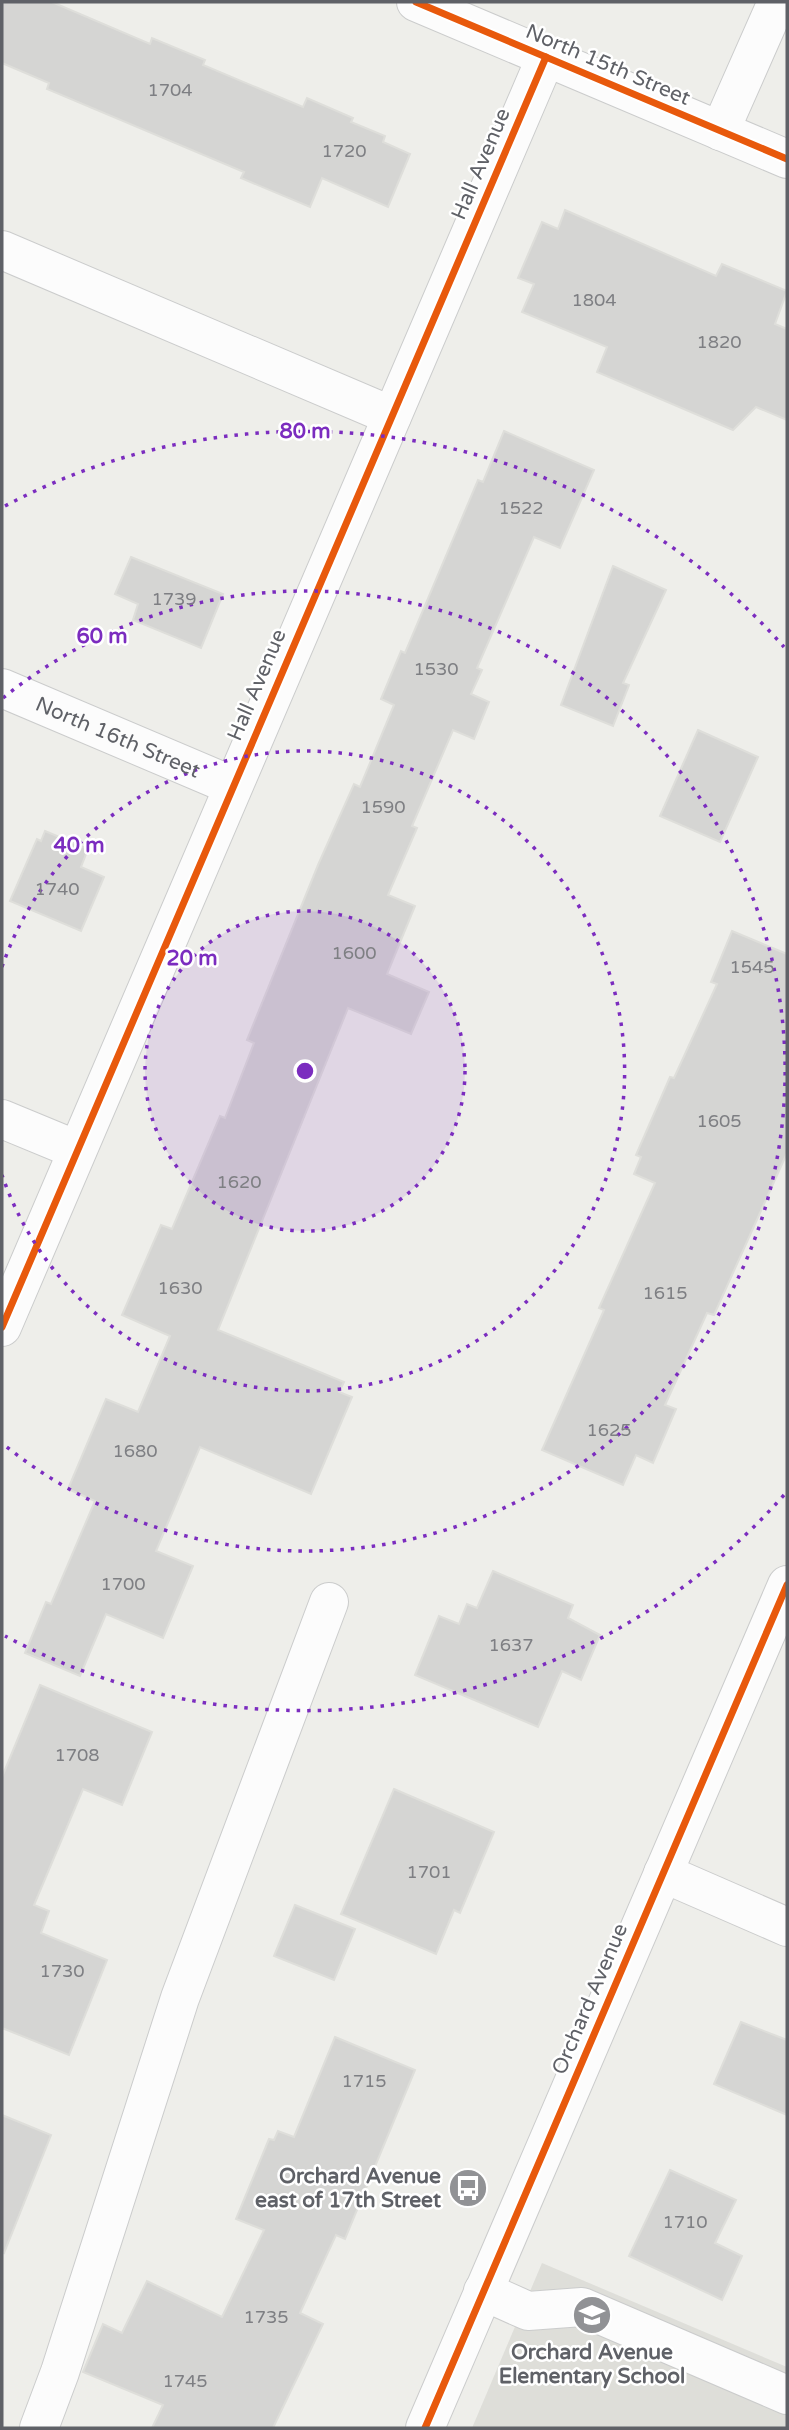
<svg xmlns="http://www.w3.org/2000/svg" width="789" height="2430" viewBox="0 0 789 2430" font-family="'Varela Round',sans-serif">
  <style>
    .education { fill: #deded9 }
    .building { fill: #d5d5d3; stroke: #dededa; stroke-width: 2 }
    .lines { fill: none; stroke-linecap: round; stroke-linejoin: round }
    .minor-casing { stroke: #cbcccc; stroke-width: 40 }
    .minor { stroke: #fcfcfc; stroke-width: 38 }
    .cycleway-casing { stroke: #fff; stroke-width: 11 }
    .cycleway { stroke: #e8590c; stroke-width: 7 }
    .ring { fill: none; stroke: #7b2cbf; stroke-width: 3.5; stroke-dasharray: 3.5 7 }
    .labels { text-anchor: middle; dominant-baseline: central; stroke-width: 5; stroke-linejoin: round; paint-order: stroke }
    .number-label { font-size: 18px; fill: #7e7f83 }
    .street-label { font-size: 21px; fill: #5f6167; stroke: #fff }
    .poi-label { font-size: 21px; font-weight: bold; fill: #5f6167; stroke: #fff; text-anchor: end }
    .centre { fill: #7b2cbf; stroke: #fff; stroke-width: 3.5 }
    .ring-label { font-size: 21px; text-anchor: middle; font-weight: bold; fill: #7b2cbf; stroke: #fff; stroke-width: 5; stroke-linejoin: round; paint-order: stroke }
  </style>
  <rect width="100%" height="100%" fill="#eeeeea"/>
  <polygon class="education" points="542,2263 787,2367 787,2428 472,2428"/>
  <g class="building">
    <polygon points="2,2 52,2 150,44 152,38 205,60 203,65 303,107 307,98 353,118 351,122 385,136 383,142 410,154 388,207 322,178 310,207 241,178 244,172 47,89 49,83 2,63"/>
    <polygon points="565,210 716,276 722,264 787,291 775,324 787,329 787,420 756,407 733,430 597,372 607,347 522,312 534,284 518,278 542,222 558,229"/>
    <polygon points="504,431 594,470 560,548 534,537 477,668 482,670 471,694 489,702 474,739 453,730 412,826 417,828 388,895 415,906 387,974 429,992 411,1034 348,1008 218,1330 344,1382 339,1392 352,1397 311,1494 200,1447 156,1551 193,1566 163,1638 106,1614 80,1676 25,1653 46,1602 51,1604 95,1501 68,1489 106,1399 138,1412 170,1336 122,1315 161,1225 172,1229 220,1116 225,1118 254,1043 247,1040 318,865 354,784 360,787 394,705 381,699 401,651 405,653 478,480 483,482"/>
    <polygon points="131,557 223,594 201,648 133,620 138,604 115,594"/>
    <polygon points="613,566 666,590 623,683 629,685 613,726 561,705"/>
    <polygon points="698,730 758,757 720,842 660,816"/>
    <polygon points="45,831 88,849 81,867 104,877 81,931 10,901 37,839 41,841"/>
    <polygon points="732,931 787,954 787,1153 714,1315 707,1313 665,1405 676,1409 653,1463 636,1455 623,1485 542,1450 604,1310 599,1308 655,1183 634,1174 641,1157 636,1155 670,1077 674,1078 717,984 711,982"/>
    <polygon points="493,1571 573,1605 568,1618 600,1635 581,1680 562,1671 538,1727 415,1675 439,1616 459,1624 467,1604 477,1608"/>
    <polygon points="40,1685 152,1732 122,1805 83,1789 34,1905 49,1911 41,1933 107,1960 69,2055 2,2028 2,1777"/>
    <polygon points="394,1789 494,1832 460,1913 454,1910 436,1954 341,1914"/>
    <polygon points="295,1905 355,1929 334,1980 274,1956"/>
    <polygon points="741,2022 787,2040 787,2115 714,2084"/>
    <polygon points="335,2037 415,2070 345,2239 336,2235 300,2313 323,2324 273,2428 152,2428 163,2405 83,2372 103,2324 122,2333 147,2281 222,2317 264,2230 236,2219 269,2139 274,2140 278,2131 294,2137"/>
    <polygon points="2,2115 51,2135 4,2253 2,2252"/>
    <polygon points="670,2170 736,2200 715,2243 742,2256 722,2300 629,2256"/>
  </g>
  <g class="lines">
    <g class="minor-casing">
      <g id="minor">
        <polyline points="416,2 787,159"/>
        <polyline points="720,131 777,2"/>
        <polyline points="2,250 392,416"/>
        <path id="s1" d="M2,688L233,786"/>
        <polyline points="2,1119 77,1150"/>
        <polyline points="2,1327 546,57"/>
        <polyline points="663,1873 787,1927"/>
        <polyline points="483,2291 528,2311 582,2307 787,2395"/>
        <polyline points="39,2428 60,2372 180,1998 329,1602"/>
        <polyline points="425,2428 787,1585"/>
      </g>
    </g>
    <use href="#minor" class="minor"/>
    <g class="cycleway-casing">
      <g id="cycleway">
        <polyline points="416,2 787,159"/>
        <polyline points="2,1327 546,57"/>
        <polyline points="425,2428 787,1585"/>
      </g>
    </g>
    <use href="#cycleway" class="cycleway"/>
  </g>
  <circle cx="305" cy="1071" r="160" fill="#7b2cbf" fill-opacity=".12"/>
  <g class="ring">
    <circle cx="305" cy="1071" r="160"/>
    <path d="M2 967A320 320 0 1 1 2 1175"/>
    <path d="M3 698A480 480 0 1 1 3 1444"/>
    <path d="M784 1495A640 640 0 0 1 5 1636M5 506A640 640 0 0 1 784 647"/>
  </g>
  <defs>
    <g id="bus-disc" transform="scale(2.0125)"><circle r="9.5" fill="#919295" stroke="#fff"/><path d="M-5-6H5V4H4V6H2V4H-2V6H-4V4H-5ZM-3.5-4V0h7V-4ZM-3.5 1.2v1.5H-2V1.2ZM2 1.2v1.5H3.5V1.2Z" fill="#fff"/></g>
    <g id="school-disc" transform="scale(2.0125)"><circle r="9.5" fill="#919295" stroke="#fff"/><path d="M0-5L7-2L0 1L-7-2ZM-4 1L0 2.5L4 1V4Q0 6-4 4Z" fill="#fff"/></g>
  </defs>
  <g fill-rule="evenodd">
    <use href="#bus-disc" x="468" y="2188"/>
    <use href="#school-disc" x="592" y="2315"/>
  </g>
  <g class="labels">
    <g class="number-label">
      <text x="170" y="90">1704</text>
      <text x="344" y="151">1720</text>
      <text x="594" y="300">1804</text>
      <text x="719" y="342">1820</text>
      <text x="521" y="508">1522</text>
      <text x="174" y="599">1739</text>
      <text x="436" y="669">1530</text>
      <text x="383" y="807">1590</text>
      <text x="57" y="889">1740</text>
      <text x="354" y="953">1600</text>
      <text x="752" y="967">1545</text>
      <text x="719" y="1121">1605</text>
      <text x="239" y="1182">1620</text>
      <text x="180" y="1288">1630</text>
      <text x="665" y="1293">1615</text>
      <text x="609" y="1430">1625</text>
      <text x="135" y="1451">1680</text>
      <text x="123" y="1584">1700</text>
      <text x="511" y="1645">1637</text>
      <text x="77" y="1755">1708</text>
      <text x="429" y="1872">1701</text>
      <text x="62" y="1971">1730</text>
      <text x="364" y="2081">1715</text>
      <text x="685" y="2222">1710</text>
      <text x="266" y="2317">1735</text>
      <text x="185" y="2381">1745</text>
    </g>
    <g class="street-label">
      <text transform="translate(608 65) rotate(23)">North 15th Street</text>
      <text transform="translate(481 164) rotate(-67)">Hall Avenue</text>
      <text transform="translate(257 685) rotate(-67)">Hall Avenue</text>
      <text stroke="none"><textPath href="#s1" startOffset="126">North 16th Street</textPath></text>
      <text transform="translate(590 1999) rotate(-67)">Orchard Avenue</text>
    </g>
    <g class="poi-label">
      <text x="441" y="2176">Orchard Avenue<tspan x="441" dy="24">east of 17th Street</tspan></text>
      <text x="592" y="2352" text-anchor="middle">Orchard Avenue<tspan x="592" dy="24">Elementary School</tspan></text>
    </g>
  </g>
  <circle cx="305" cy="1071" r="10" class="centre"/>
  <g class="ring-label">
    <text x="305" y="438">80 m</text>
    <text x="102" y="643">60 m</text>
    <text x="79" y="852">40 m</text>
    <text x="192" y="965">20 m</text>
  </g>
  <rect width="789" height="2430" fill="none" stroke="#5f6167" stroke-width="7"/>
</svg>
